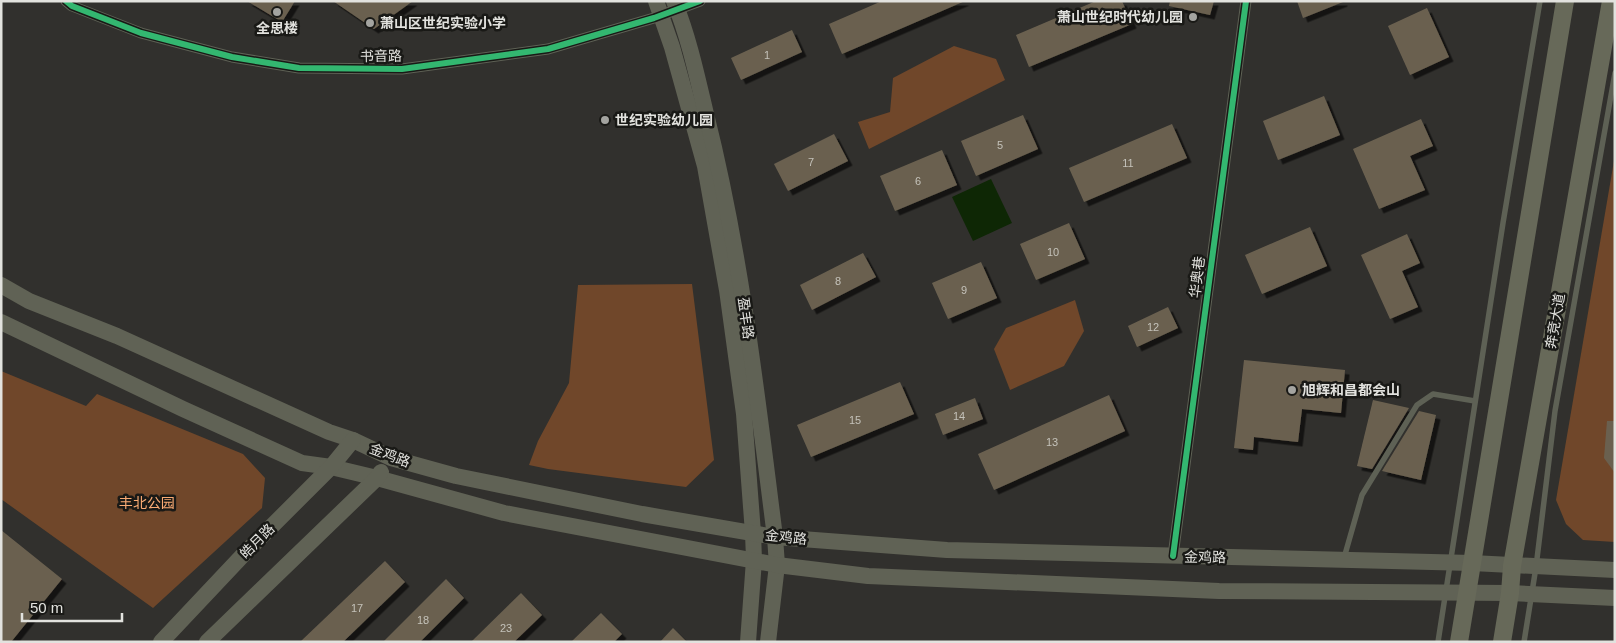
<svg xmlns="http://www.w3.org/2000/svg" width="1616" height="643" viewBox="0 0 1616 643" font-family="Helvetica,'Noto Sans SC',sans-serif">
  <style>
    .green { fill: #70472a }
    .water { fill: #0e2705 }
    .building { fill: #6b6150; filter: url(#shadow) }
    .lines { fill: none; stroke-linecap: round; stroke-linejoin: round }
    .lane { stroke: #5e6155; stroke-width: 5.5 }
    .street { stroke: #5e6155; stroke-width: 11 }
    .secondary { stroke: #606255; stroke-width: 16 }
    .primary { stroke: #676959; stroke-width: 18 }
    .cycleway-casing { stroke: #191916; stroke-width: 9 }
    .cycleway { stroke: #33b770; stroke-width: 6 }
    .poi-dot { fill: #a4a4a0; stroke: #191916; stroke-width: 2 }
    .labels { text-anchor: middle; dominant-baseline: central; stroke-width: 5; stroke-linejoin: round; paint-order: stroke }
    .number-label { font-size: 11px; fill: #c4c2ba }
    .poi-label { font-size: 14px; font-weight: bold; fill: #e2e2de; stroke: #191916; text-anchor: start }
    .street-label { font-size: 14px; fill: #e2e2de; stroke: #191916 }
    .park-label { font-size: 14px; fill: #faab74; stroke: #191916 }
  </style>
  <defs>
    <filter id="shadow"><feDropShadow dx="4.5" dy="4.5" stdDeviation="0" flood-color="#0009"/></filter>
  </defs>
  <rect width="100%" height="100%" fill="#31302d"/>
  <g class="green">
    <polygon points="954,46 996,59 1005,80 869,149 858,122 890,112 893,78"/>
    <polygon points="1615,155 1615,542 1583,540 1566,524 1556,500"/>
    <polygon points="692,284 714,460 686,487 548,469 529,465 538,441 569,383 578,285"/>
    <polygon points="1075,300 1084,331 1064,366 1010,390 994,349 1006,328"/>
    <polygon points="1,371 86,406 97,394 243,454 265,478 262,508 153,608 1,499"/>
  </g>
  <polygon class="water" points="991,179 1012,223 973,241 952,197"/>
  <g class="building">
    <polygon points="247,1 295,1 282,22"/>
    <polygon points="333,1 413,1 374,29"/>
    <polygon points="882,1 965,1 842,54 829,24"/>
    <polygon points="1096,1 1122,1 1132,24 1029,67 1016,35"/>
    <polygon points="1170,1 1214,1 1210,15 1169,6"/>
    <polygon points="1297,1 1343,1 1343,2 1303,18"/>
    <polygon points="1427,8 1449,57 1410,75 1388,26"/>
    <polygon points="792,30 802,52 741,80 731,58"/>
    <polygon points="1324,96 1340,135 1278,160 1263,121"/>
    <polygon points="1023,115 1038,149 976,176 961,141"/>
    <polygon points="1421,119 1433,146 1410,156 1425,190 1379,209 1353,149"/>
    <polygon points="1172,124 1187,158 1084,202 1069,168"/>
    <polygon points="834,134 848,161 788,191 774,164"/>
    <polygon points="942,150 957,185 895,211 880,176"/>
    <polygon points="1069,223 1085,259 1036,280 1020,244"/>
    <polygon points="1310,227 1327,266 1262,294 1245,255"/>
    <polygon points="1407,234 1420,263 1402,271 1418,307 1390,319 1361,255"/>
    <polygon points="863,253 876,277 812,310 800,285"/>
    <polygon points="981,262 997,298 948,319 932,283"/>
    <polygon points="1168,307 1178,328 1137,347 1128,326"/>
    <polygon points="1244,360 1345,370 1341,413 1302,409 1298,442 1254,437 1253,450 1234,448"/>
    <polygon points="900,382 914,414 811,457 797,425"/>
    <polygon points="1109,395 1125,431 994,490 978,454"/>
    <polygon points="975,398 983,419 943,435 935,414"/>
    <polygon points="1373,400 1409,408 1372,469 1357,466"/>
    <polygon points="1419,411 1436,415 1421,480 1382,471"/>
    <polygon points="1607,421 1615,421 1615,473 1604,458"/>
    <polygon points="1,530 62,579 11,642 1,642"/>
    <polygon points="385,561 405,582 343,642 300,642"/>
    <polygon points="446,579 464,598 420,642 383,642"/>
    <polygon points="521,593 542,615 514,642 471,642"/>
    <polygon points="601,613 622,634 614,642 571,642"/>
    <polygon points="673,628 687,642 660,642"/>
  </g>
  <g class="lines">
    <g class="lane">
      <polyline points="1344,558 1362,495 1417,405 1433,394 1475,401"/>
      <polyline points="1438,642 1503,223 1540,1"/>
      <polyline points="1524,642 1536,567 1555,411 1615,73"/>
    </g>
    <g class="street">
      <polyline points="66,1 72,6 141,33 232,57 299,68 402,69 548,49 654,18 700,1"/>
      <polyline points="1173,556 1246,1"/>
    </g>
    <g class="secondary">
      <polyline points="656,1 672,47 705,166 727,290 744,414 753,533 754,560 748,642"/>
      <path d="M674,1C689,38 697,76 706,114C741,253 757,395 775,537L777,565L768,642"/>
      <polyline points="1,285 29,301 117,336 329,432 353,440 391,458 456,476 642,514 775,537 947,550 1472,563 1615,570"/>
      <polyline points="1,322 183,409 302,463 331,467 377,478 504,513 777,565 868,576 1219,591 1510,593 1615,598"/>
      <polyline points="161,642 243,555 331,467 353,440"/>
      <polyline points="207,642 377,478 381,472"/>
    </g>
    <g class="primary">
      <polyline points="1459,642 1565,1"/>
      <polyline points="1502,642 1510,593 1512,566 1611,1"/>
    </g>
    <g class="cycleway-casing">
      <g id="cycleway">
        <polyline points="66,1 72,6 141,33 232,57 299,68 402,69 548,49 654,18 700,1"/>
        <polyline points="1173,556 1246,1"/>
      </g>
    </g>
    <use href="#cycleway" class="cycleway"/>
  </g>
  <g class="poi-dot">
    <circle cx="277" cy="12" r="5"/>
    <circle cx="1193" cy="17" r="5"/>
    <circle cx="370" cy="23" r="5"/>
    <circle cx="605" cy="120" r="5"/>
    <circle cx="1292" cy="390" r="5"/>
  </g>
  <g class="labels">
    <g class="number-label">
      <text x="767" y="55">1</text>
      <text x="1000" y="145">5</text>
      <text x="811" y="162">7</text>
      <text x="1128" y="163">11</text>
      <text x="918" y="181">6</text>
      <text x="1053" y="252">10</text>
      <text x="838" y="281">8</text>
      <text x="964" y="290">9</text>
      <text x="1153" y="327">12</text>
      <text x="959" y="416">14</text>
      <text x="855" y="420">15</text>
      <text x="1052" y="442">13</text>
      <text x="357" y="608">17</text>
      <text x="423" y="620">18</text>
      <text x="506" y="628">23</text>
    </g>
    <g class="poi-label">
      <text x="1183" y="17" text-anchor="end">萧山世纪时代幼儿园</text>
      <text x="380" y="23">萧山区世纪实验小学</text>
      <text x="277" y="28" text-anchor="middle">全思楼</text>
      <text x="615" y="120">世纪实验幼儿园</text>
      <text x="1302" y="390">旭辉和昌都会山</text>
    </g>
    <g class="street-label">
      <text transform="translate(381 56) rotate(-1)">书音路</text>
      <text transform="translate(1197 277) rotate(-83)">华奥巷</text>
      <text transform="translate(746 318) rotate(82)">盈丰路</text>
      <text transform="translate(1555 321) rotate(-80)">奔竞大道</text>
      <text transform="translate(390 455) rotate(21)">金鸡路</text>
      <text transform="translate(786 537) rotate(6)">金鸡路</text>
      <text transform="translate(257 541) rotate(-45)">皓月路</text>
      <text transform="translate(1205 557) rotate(1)">金鸡路</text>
    </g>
    <g class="park-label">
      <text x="147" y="503">丰北公园</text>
    </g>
  </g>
  <rect width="1616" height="643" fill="none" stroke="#e2e2de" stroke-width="5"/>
  <path d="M22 613v8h100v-8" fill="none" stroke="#e2e2de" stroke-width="2.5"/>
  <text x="30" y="613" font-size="15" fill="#e2e2de" stroke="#191916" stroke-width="4" paint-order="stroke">50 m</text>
</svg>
